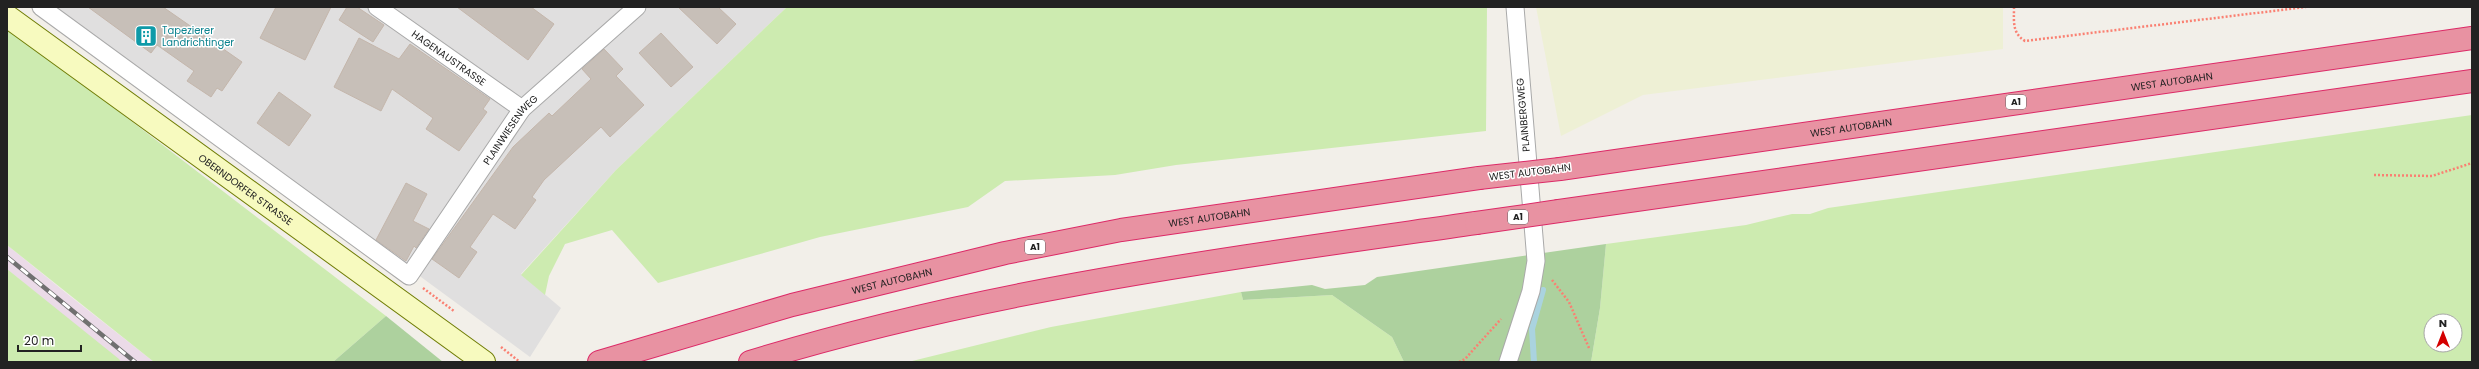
<svg xmlns="http://www.w3.org/2000/svg" width="2479" height="369" viewBox="0 0 2479 369" font-family="Poppins,sans-serif">
  <style>
    .residential { fill: #e0dfdf }
    .industrial { fill: #ebdbe8 }
    .farmland { fill: #eef0d5 }
    .grass { fill: #cdebb0; fill-rule: evenodd }
    .forest { fill: #add19e }
    .lines { fill: none; stroke-linecap: round; stroke-linejoin: round }
    .stream { stroke: #aad3df; stroke-width: 6 }
    .building { fill: #c7bfb8; stroke: #c4b6ab }
    .street-casing { stroke: #a9a9a9; stroke-width: 19 }
    .secondary-casing { stroke: #707d05; stroke-width: 24 }
    .highway-casing { stroke: #dc2a67; stroke-width: 24 }
    .path { stroke: #fa8072; stroke-width: 2.5; stroke-dasharray: 2 2; stroke-linecap: butt }
    .street { stroke: #fff; stroke-width: 17 }
    .secondary { stroke: #f7fabf; stroke-width: 22 }
    .highway { stroke: #e892a2; stroke-width: 22 }
    .rail-casing { stroke: #707070; stroke-width: 4.5 }
    .rail { stroke: #fff; stroke-width: 3; stroke-dasharray: 9; stroke-linecap: butt }
    .highway-bridge-casing { stroke: #dc2a67; stroke-width: 24; stroke-linecap: butt }
    .highway-bridge { stroke: #e892a2; stroke-width: 22 }
    .labels { text-anchor: middle; dominant-baseline: central; stroke-width: 3; stroke-linejoin: round; paint-order: stroke }
    .shield { fill: #fff; stroke: #646464; stroke-width: 1 }
    .shield-label { font-size: 9px; font-weight: bold; fill: #222 }
    .culture-label { font-size: 10px; fill: #0d838f; stroke: #fff; text-anchor: start }
    .street-label { font-size: 10px; fill: #222; stroke: #fff }
  </style>
  <rect width="100%" height="100%" fill="#f2efe9"/>
  <polygon class="residential" points="53,7 787,7 616,170 521,274 561,308 530,357"/>
  <polygon class="industrial" points="7,245 66,293 154,362 121,362 7,269"/>
  <polygon class="farmland" points="1536,7 2003,7 2003,49 1643,95 1561,136"/>
  <g class="grass">
    <polygon points="787,7 1487,7 1486,131 1176,165 1115,175 1005,181 968,207 820,237 658,283 612,230 565,244 549,276 545,295 521,275 616,170"/>
    <polygon points="7,26 386,316 333,362 154,362 7,245"/>
    <path d="M2472,115V362H1591L1600,308L1606,244L1746,225L1792,214H1810L1828,208ZM2431,321H2455V345H2431Z"/>
    <polygon points="7,269 119,359 121,362 7,362"/>
    <polygon points="1241,292 1243,300 1332,295 1392,337 1404,362 908,362 1051,327"/>
  </g>
  <g class="forest">
    <polygon points="1606,244 1600,308 1591,362 1404,362 1392,337 1332,295 1243,300 1241,292 1312,285 1325,289 1365,285 1377,277"/>
    <polygon points="386,316 443,362 333,362"/>
  </g>
  <g class="lines">
    <polyline class="stream" points="1534,362 1532,329 1543,290"/>
  </g>
  <g class="building">
    <polygon points="88,7 163,7 242,62 222,91 217,88 211,97 187,81 194,71 157,45 151,53"/>
    <polygon points="276,7 331,7 305,60 260,38"/>
    <polygon points="347,7 357,7 384,25 373,42 339,20"/>
    <polygon points="457,7 531,7 554,24 528,60"/>
    <polygon points="678,7 718,7 736,24 717,44"/>
    <polygon points="661,33 693,67 671,87 639,53"/>
    <polygon points="359,38 399,59 410,44 490,99 483,109 487,112 459,151 426,129 433,118 392,89 381,111 334,87"/>
    <polygon points="604,49 623,69 616,76 644,105 610,137 601,127 544,180 532,197 536,200 515,229 493,214 470,247 477,252 459,278 432,259 513,147 549,113 552,116 591,79 582,69"/>
    <polygon points="279,92 311,115 289,146 257,123"/>
    <polygon points="406,183 427,194 413,221 429,229 416,248 414,246 406,261 376,240"/>
  </g>
  <g class="lines">
    <g class="street-casing">
      <g id="street">
        <path id="s1" d="M41,7L409,276L522,109L637,7"/>
        <path id="s2" d="M377,7L522,109"/>
        <polyline points="1508,362 1531,291 1536,261 1515,7"/>
      </g>
    </g>
    <g class="secondary-casing">
      <g id="secondary">
        <path id="s3" d="M7,16L484,362"/>
      </g>
    </g>
    <g class="highway-casing">
      <g id="highway">
        <path id="s4" d="M1560,169L2472,38"/>
        <polyline points="1559,211 2472,81"/>
        <path id="s5" d="M599,362L792,305L1005,253L1121,230L1479,178"/>
        <path d="M750,362C986,289 1232,258 1476,223"/>
      </g>
    </g>
    <g class="path">
      <path d="M2014,7C2014,22 2012,33 2025,41L2306,7"/>
      <polyline points="2374,175 2432,176 2472,163"/>
      <polyline points="1552,280 1569,302 1589,348"/>
      <polyline points="423,288 454,311"/>
      <polyline points="501,347 520,362"/>
      <polyline points="1459,362 1465,359 1501,319"/>
    </g>
    <use href="#street" class="street"/>
    <use href="#secondary" class="secondary"/>
    <use href="#highway" class="highway"/>
    <g class="rail-casing">
      <polyline id="rail" points="7,257 135,362"/>
    </g>
    <use href="#rail" class="rail"/>
    <g class="highway-bridge-casing">
      <g id="highway-bridge">
        <polyline points="1479,178 1560,169"/>
        <polyline points="1476,223 1559,211"/>
      </g>
    </g>
    <use href="#highway-bridge" class="highway-bridge"/>
  </g>
  <defs>
    <g id="building-square" transform="scale(1.15)"><rect x="-9" y="-9" width="18" height="18" rx="4" fill="#0f9aa8" stroke="#fff"/><path d="M-4-6H4V6H1V3H-1V6H-4ZM-2.5-4.3h1.7v1.8h-1.7ZM.8-4.3h1.7v1.8H.8ZM-2.5-1h1.7V.8h-1.7ZM.8-1h1.7V.8H.8Z" fill="#fff"/></g>
  </defs>
  <g fill-rule="evenodd">
    <use href="#building-square" x="146" y="36"/>
  </g>
  <g class="labels">
    <g class="shield">
      <rect x="2006" y="95" width="20" height="14" rx="3"/>
      <rect x="1508" y="210" width="20" height="14" rx="3"/>
      <rect x="1025" y="240" width="20" height="14" rx="3"/>
    </g>
    <g class="shield-label">
      <text x="2016" y="102">A1</text>
      <text x="1518" y="217">A1</text>
      <text x="1035" y="247">A1</text>
    </g>
    <g class="culture-label">
      <text x="162" y="30">Tapezierer<tspan x="162" dy="12">Landrichtinger</tspan></text>
    </g>
    <g class="street-label">
      <text stroke="none"><textPath href="#s2" startOffset="88">HAGENAUSTRASSE</textPath></text>
      <text stroke="none"><textPath href="#s4" startOffset="618">WEST AUTOBAHN</textPath></text>
      <text transform="translate(1523 115) rotate(-95)">PLAINBERGWEG</text>
      <text stroke="none"><textPath href="#s4" startOffset="294">WEST AUTOBAHN</textPath></text>
      <text stroke="none"><textPath href="#s1" startOffset="634">PLAINWIESENWEG</textPath></text>
      <text transform="translate(1530 172) rotate(-7)">WEST AUTOBAHN</text>
      <text stroke="none"><textPath href="#s3" startOffset="295">OBERNDORFER STRASSE</textPath></text>
      <text stroke="none"><textPath href="#s5" startOffset="628">WEST AUTOBAHN</textPath></text>
      <text stroke="none"><textPath href="#s5" startOffset="304">WEST AUTOBAHN</textPath></text>
    </g>
  </g>
  <rect width="2479" height="369" fill="none" stroke="#222222" stroke-width="16"/>
  <g transform="translate(2443 333)"><circle r="19" fill="#ffffff" stroke="#a7a7a7"/>
  <path d="M0-3L7 15L0 10L-7 15Z" fill="#d40000"/>
  <text y="-6" font-size="11" font-weight="bold" text-anchor="middle" fill="#222222">N</text>
  </g>
  <path d="M18 345v6h63v-6" fill="none" stroke="#222222" stroke-width="2"/>
  <text x="24" y="345" font-size="12" fill="#222222" stroke="#ffffff" stroke-width="3" paint-order="stroke">20 m</text>
</svg>
